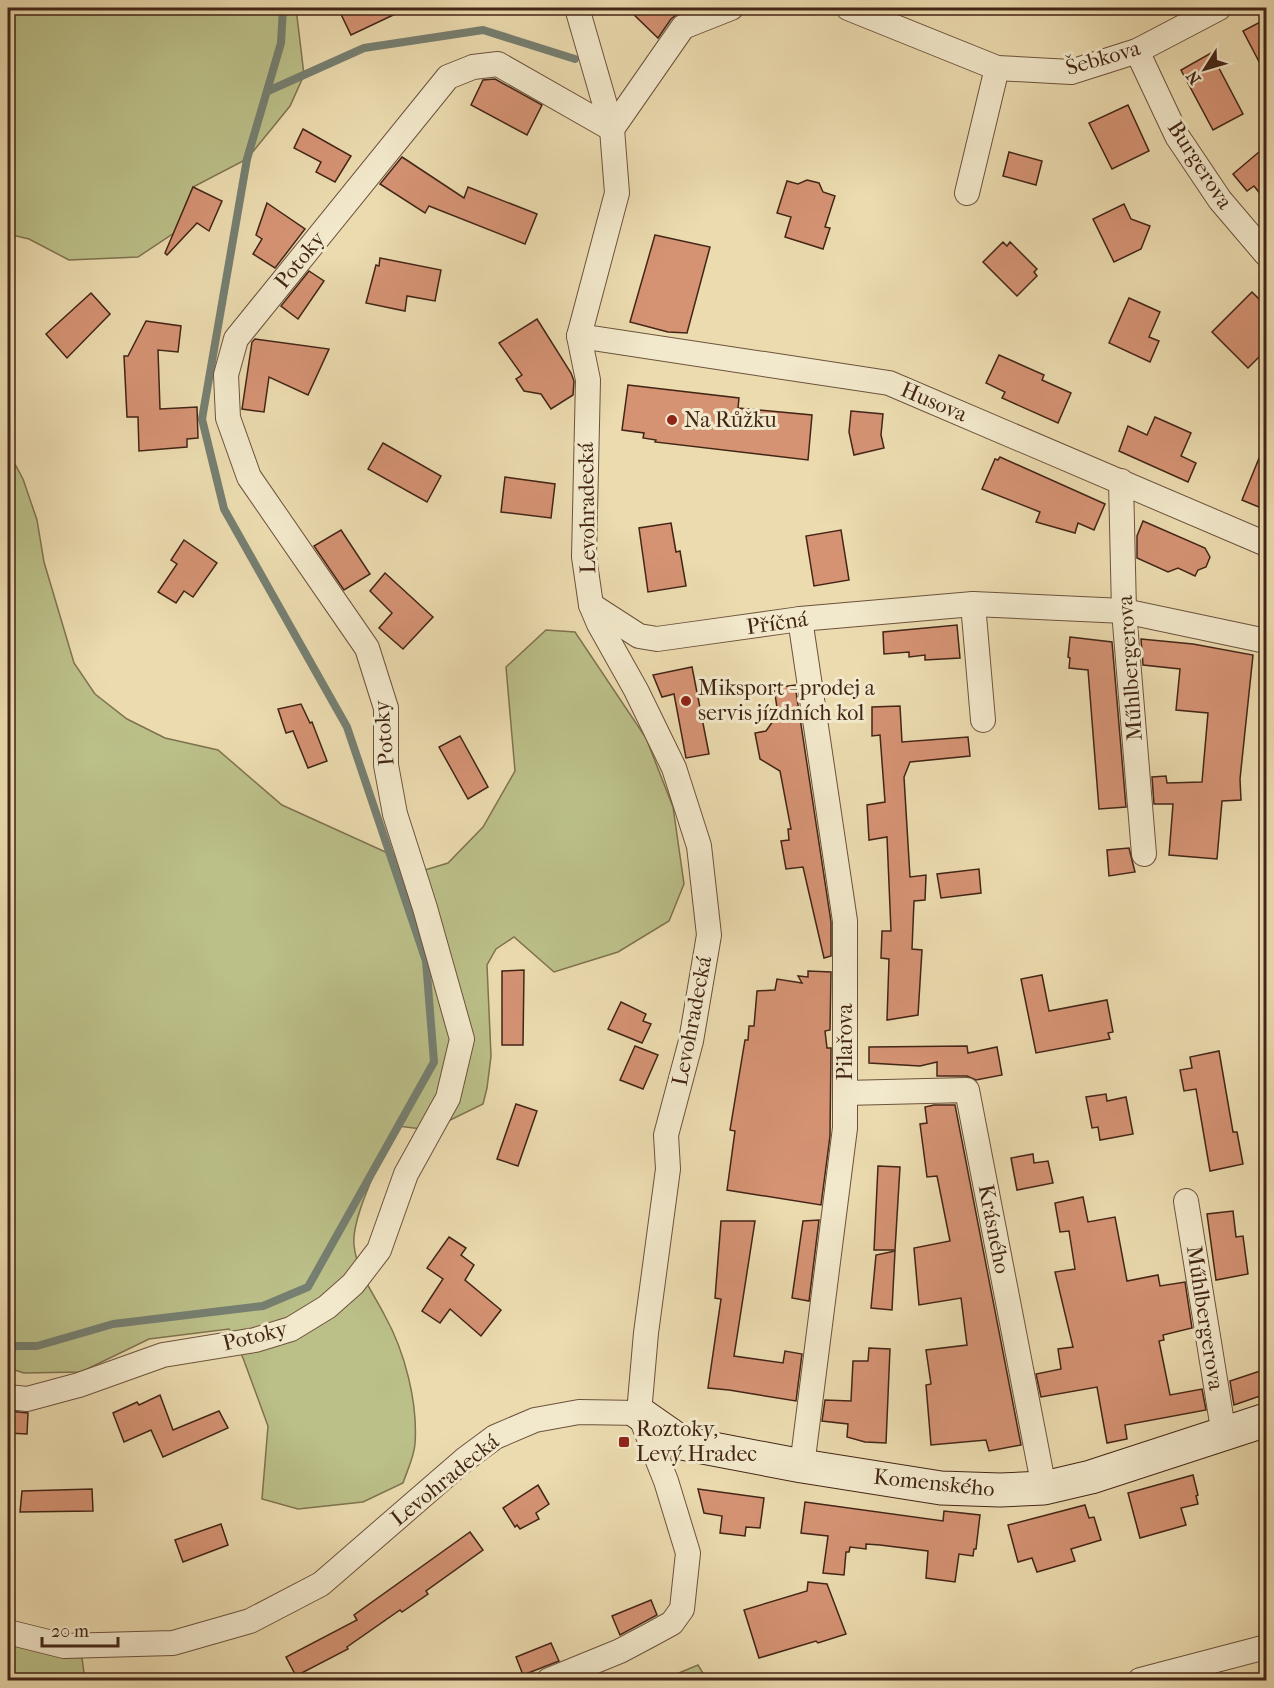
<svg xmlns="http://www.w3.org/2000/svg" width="1274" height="1688" viewBox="0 0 1274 1688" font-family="'IM FELL French Canon',serif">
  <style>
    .green { fill: #bbbf88; stroke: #7f724f; stroke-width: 1.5 }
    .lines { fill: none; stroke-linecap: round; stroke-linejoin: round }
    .stream { stroke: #767f71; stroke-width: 8 }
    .building { fill: #d59374; stroke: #432516; stroke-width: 1.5 }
    .street-casing { stroke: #6d523c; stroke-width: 26 }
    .secondary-casing { stroke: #432516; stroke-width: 35 }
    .street { stroke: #f2e8cb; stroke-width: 24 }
    .secondary { stroke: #f2e8cb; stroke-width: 33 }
    .poi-dot { fill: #8f2418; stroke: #f2e8cb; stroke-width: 2 }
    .labels { text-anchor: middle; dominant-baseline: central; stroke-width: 6; stroke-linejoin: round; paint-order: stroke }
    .street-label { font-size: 22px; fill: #432516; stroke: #f2e8cb }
    .poi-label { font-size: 22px; fill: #432516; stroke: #f2e8cb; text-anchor: start }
  </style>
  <rect width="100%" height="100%" fill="#ebdbaf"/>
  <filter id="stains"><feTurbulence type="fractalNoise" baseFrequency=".00333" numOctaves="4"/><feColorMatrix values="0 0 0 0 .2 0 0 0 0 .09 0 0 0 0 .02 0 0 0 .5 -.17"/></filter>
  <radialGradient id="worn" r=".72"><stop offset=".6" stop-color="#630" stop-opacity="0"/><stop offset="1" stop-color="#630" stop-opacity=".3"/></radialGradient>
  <g class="green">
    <polygon points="8,8 296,8 304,75 290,106 247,159 193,187 174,233 138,257 69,260 29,239 8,234"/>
    <path d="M8,451L23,479L37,520L44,562L74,663L95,694L127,719L165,738L218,750L282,805L425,870L448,863L483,827L515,771L506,667L546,630L575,632L646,738L673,807L684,884L669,921L618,952L554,972L514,937L496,949L487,965L491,1056L487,1088L483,1104L430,1130L398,1126C384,1151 351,1217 354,1245C357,1273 373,1292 385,1316C405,1352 418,1403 415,1444C414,1457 407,1471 403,1483L363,1502L298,1509L262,1499L268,1426L243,1358L229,1329L149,1339L81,1372L24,1373L8,1368Z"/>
    <polygon points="8,1642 82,1658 85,1680 8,1680"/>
    <polygon points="698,1665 707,1680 662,1680"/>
  </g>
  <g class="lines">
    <g class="stream">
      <polyline points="268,91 364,48 483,30 575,59"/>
      <polyline points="8,1346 37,1346 113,1324 263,1306 308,1287 434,1062 426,961 347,727 224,509 202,419 247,159 281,43 283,8"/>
    </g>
  </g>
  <g class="building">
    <polygon points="338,8 408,8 351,35"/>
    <polygon points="627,8 682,8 679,13 671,19 658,38"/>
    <polygon points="1266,19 1266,75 1243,31"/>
    <polygon points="1211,53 1243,114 1213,130 1181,70"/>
    <polygon points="495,79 542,105 527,135 471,105 483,80"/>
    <polygon points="1128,105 1149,151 1112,169 1089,123"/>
    <polygon points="303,129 351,156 335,182 316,172 321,162 294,148"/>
    <polygon points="1266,146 1266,201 1254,186 1247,191 1233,174"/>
    <polygon points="1009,152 1042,161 1036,185 1003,176"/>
    <polygon points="402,157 464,198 468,187 537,214 525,244 429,206 425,213 380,184"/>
    <polygon points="807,180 819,183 823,192 835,196 825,227 830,228 823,249 785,237 791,217 777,213 787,181 798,184"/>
    <polygon points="193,187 222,201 209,231 197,223 167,255 165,253"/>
    <polygon points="267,203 305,229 275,268 253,254 262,239 256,235"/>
    <polygon points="1124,204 1131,219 1150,226 1141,249 1114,262 1093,219"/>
    <polygon points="655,235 710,247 687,333 668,332 630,322"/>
    <polygon points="1003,242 1007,246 1010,242 1037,269 1034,272 1037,276 1017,296 983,262"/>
    <polygon points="380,258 441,270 435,301 407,296 405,311 366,303 376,265 379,266"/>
    <polygon points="309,271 324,281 298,319 281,306"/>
    <polygon points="1252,292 1266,306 1266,350 1248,368 1212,332"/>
    <polygon points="91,293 110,314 67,358 46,334"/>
    <polygon points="1129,298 1160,312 1149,337 1159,341 1150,362 1109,343"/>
    <polygon points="537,319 571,373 574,381 573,395 551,409 541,394 524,391 516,379 522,375 499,343"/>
    <polygon points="146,321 181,326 178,352 158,350 160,409 197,407 198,438 187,439 187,447 139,451 138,417 127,417 124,356 128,356"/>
    <polygon points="255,339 329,349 308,395 269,377 264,412 242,409 252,342"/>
    <polygon points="999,355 1044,375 1042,380 1071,393 1058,423 1002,398 1005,392 986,383"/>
    <polygon points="628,385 739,398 738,408 812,415 808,460 655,442 656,440 643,438 644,433 622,430"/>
    <polygon points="851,411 883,414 881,435 884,448 854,455 849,432"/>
    <polygon points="1155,417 1191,433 1181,456 1196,463 1188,482 1119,451 1128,426 1147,435"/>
    <polygon points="1266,441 1266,510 1242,500"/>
    <polygon points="383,443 441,476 427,502 368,469"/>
    <polygon points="1000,457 1105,504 1094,530 1078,523 1075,533 1036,522 1040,512 982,489 995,459 998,460"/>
    <polygon points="505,477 555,484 551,518 501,512"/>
    <polygon points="1143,521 1205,548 1210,557 1206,567 1198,570 1195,576 1178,568 1168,572 1137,558 1137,536"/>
    <polygon points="671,523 676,552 680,551 686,586 648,592 639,528"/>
    <polygon points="341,530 370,574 344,590 314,546"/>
    <polygon points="841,530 849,580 814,586 806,536"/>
    <polygon points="184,540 217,563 193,597 184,591 176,603 158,592 177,564 171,560"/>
    <polygon points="385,573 433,617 403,649 379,628 392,613 370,591"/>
    <polygon points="957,625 960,658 925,660 925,655 909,657 909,652 884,654 883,632"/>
    <polygon points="1070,637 1112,642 1126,807 1099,809 1088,670 1069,668 1070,658 1068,657"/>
    <polygon points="1141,639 1193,644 1253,655 1240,779 1241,800 1222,801 1217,859 1169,855 1173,804 1154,804 1152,777 1166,776 1167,783 1202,782 1208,713 1176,710 1180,669 1143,665"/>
    <polygon points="692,667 709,754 686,758 674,694 662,697 653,675"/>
    <polygon points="795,685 831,922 831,956 824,958 803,867 786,869 781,841 789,840 788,829 791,829 780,771 760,759 755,733 766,731 778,714 774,688"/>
    <polygon points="301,704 310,723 312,722 327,761 308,768 293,731 286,733 278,709"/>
    <polygon points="900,706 902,742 968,737 970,756 910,762 904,777 910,877 926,875 925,900 914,901 912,949 922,950 918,1015 887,1020 889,959 881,958 882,931 891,931 887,837 869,840 867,805 885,802 880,735 872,736 872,707"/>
    <polygon points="460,736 488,787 468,799 439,747"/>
    <polygon points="1129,848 1135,872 1109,876 1107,850"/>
    <polygon points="979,869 981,893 941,898 937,874"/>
    <polygon points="524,970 523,1045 502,1045 502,971"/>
    <polygon points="808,971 831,972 830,1030 825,1031 827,1048 831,1048 830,1136 821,1205 727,1190 735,1131 730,1130 745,1040 748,1040 749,1026 754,1026 757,991 775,990 777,979 802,983 798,976 808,977"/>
    <polygon points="1042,975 1049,1011 1107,1000 1113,1032 1108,1033 1110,1039 1036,1053 1021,979"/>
    <polygon points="621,1002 646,1014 643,1021 651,1024 642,1043 608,1029"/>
    <polygon points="635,1046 658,1055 643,1089 620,1080"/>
    <polygon points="967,1046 968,1053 997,1047 1002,1075 976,1080 967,1076 937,1076 937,1062 920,1066 869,1063 869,1047"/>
    <polygon points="1219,1051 1233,1132 1237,1132 1243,1164 1210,1171 1196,1089 1184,1091 1180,1070 1192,1068 1190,1057"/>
    <polygon points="1106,1094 1107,1101 1126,1097 1133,1134 1100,1140 1098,1127 1092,1128 1086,1097"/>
    <polygon points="516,1104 537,1111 518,1166 497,1159"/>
    <polygon points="934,1105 955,1105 1021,1445 989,1451 986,1440 931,1445 926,1385 931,1384 926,1350 967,1345 961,1298 919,1305 914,1248 950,1241 937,1176 927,1177 920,1124 927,1123 925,1107"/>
    <polygon points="1033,1154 1034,1163 1048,1161 1053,1183 1017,1190 1011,1158"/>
    <polygon points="878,1166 900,1167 895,1250 874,1250"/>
    <polygon points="1083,1197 1088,1222 1115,1217 1127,1281 1158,1275 1160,1286 1185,1282 1192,1328 1163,1335 1164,1340 1159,1341 1170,1395 1202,1389 1206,1410 1125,1425 1127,1439 1107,1443 1097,1387 1041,1397 1036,1374 1061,1369 1058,1349 1073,1347 1055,1272 1075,1269 1069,1231 1060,1232 1055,1203"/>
    <polygon points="1233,1211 1236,1237 1243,1236 1248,1274 1216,1280 1207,1214"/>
    <polygon points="819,1220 809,1301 792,1298 803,1221"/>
    <polygon points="721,1221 755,1221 734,1356 783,1363 785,1351 802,1354 796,1401 729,1390 708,1388 721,1299 715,1298"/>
    <polygon points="449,1237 466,1248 461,1255 474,1265 465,1280 501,1310 481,1336 450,1309 440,1323 422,1311 443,1279 427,1268"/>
    <polygon points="895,1251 892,1310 871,1308 876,1255"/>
    <polygon points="869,1348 890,1349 886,1443 865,1442 847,1437 848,1424 822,1421 825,1400 851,1401 853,1361 868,1361"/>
    <polygon points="1266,1369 1266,1394 1234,1405 1230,1381"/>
    <polygon points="160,1395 173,1430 219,1411 228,1428 163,1457 151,1430 124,1442 113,1413 135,1403 137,1402 139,1405"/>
    <polygon points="8,1411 28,1413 27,1434 8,1433"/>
    <polygon points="1193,1475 1198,1495 1196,1496 1198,1504 1181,1508 1186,1525 1140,1538 1128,1493"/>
    <polygon points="538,1485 549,1504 536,1513 539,1519 520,1529 517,1525 515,1527 503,1508"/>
    <polygon points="92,1489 93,1511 20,1512 22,1491"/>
    <polygon points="698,1489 764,1498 760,1528 746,1527 745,1536 720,1533 722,1516 704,1513"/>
    <polygon points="805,1502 943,1521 944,1511 980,1515 976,1549 974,1549 973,1556 959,1554 955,1582 926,1578 928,1551 880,1545 866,1544 866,1549 850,1547 849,1552 846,1552 844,1575 823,1573 828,1536 801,1533"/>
    <polygon points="1085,1505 1089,1518 1094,1517 1101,1540 1071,1549 1075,1561 1037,1572 1032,1558 1018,1562 1008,1525"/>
    <polygon points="221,1524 228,1545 183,1562 175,1540"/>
    <polygon points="470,1532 483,1550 426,1591 428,1594 402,1612 400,1610 347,1647 348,1649 296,1676 286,1657 357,1620 354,1615"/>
    <polygon points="808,1582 827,1584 846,1634 818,1643 816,1641 759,1658 744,1610 807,1591"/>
    <polygon points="651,1600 657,1615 620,1635 612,1616"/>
    <polygon points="551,1643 559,1661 523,1675 516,1657"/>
  </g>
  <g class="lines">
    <g class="street-casing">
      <g id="street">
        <polyline points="848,8 997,68 1071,72 1137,51 1219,8"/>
        <polyline points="1137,51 1177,136 1220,200 1266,254"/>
        <polyline points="612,129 683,27 731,8"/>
        <polyline points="967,193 997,68"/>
        <polyline points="579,336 889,383 1266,544"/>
        <polyline points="1121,481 1124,611 1144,854"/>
        <polyline points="973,604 983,720"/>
        <polyline points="591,605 639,636 657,639 800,619 973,604 1124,611 1266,641"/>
        <polyline points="800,619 845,921 845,1128 802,1466"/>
        <polyline points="845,1093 967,1090 1044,1488"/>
        <polyline points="1186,1201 1224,1435"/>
        <polyline points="8,1397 27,1399 79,1385 163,1355 255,1340 291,1329 327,1307 353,1284 379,1250 406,1174 448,1098 462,1039 425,908 395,814 386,765 386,708 367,648 249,477 228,418 226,375 236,339 448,77 473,67 498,64 612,129"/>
        <polyline points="8,1632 64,1646 173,1643 250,1621 321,1584 464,1460 495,1437 535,1420 579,1412 639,1413"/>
        <polyline points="549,1680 620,1651 652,1634 672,1623 682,1609 688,1553 666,1481 639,1413 646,1333 668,1169 666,1135 691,1041 709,935 699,846 674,768 636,690 599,624 591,605 584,557 588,380 579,336 617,193 612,129 577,8"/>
        <polyline points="1140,1680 1266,1647"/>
      </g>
    </g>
    <g class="secondary-casing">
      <polyline id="secondary" points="639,1413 682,1443 802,1466 941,1488 1000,1490 1044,1488 1091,1477 1266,1420"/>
    </g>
    <use href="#street" class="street"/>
    <use href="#secondary" class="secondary"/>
  </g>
  <g class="poi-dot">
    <circle cx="672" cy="420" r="6"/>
    <circle cx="686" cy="701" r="6"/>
    <rect x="618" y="1436" width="12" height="12" rx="3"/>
  </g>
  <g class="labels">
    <g class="street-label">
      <text transform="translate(1103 58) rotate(-16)">Šebkova</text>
      <text transform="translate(1200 165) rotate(57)">Burgerova</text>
      <text transform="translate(300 260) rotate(-51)">Potoky</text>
      <text transform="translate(934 402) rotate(23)">Husova</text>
      <text transform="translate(587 508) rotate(-91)">Levohradecká</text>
      <text transform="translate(777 623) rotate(-8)">Příčná</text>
      <text transform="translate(1130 668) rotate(-94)">Műhlbergerova</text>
      <text transform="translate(384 733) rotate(-95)">Potoky</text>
      <text transform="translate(692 1021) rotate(-79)">Levohradecká</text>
      <text transform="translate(845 1042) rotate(-90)">Pilařova</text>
      <text transform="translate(994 1229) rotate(79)">Krásného</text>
      <text transform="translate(1205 1318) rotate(81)">Műhlbergerova</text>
      <text transform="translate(255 1336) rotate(-14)">Potoky</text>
      <text transform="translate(445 1480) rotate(-39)">Levohradecká</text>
      <text transform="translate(934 1483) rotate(6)">Komenského</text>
    </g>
    <g class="poi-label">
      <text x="684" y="420">Na Růžku</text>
      <text x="698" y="688">Miksport - prodej a<tspan x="698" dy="25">servis jízdních kol</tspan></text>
      <text x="636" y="1429">Roztoky,<tspan x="636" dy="25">Levý Hradec</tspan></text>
    </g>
  </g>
  <rect width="1274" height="1688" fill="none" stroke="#ebdbaf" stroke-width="30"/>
  <rect x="9" y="9" width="1256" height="1670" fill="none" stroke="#432516" stroke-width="3"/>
  <rect x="15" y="15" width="1244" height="1658" fill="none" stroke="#432516" stroke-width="1.5"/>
  <g transform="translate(1205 69) rotate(233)" stroke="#f2e8cb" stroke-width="4.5" paint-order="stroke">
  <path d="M0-4.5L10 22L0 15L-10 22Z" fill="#432516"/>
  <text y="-9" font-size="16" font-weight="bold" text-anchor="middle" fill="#432516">N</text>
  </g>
  <path d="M42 1637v9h76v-9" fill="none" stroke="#432516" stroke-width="3"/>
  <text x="51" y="1637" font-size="18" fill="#432516" stroke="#f2e8cb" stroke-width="4.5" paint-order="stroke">20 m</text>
  <rect width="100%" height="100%" filter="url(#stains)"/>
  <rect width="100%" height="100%" fill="url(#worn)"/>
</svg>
